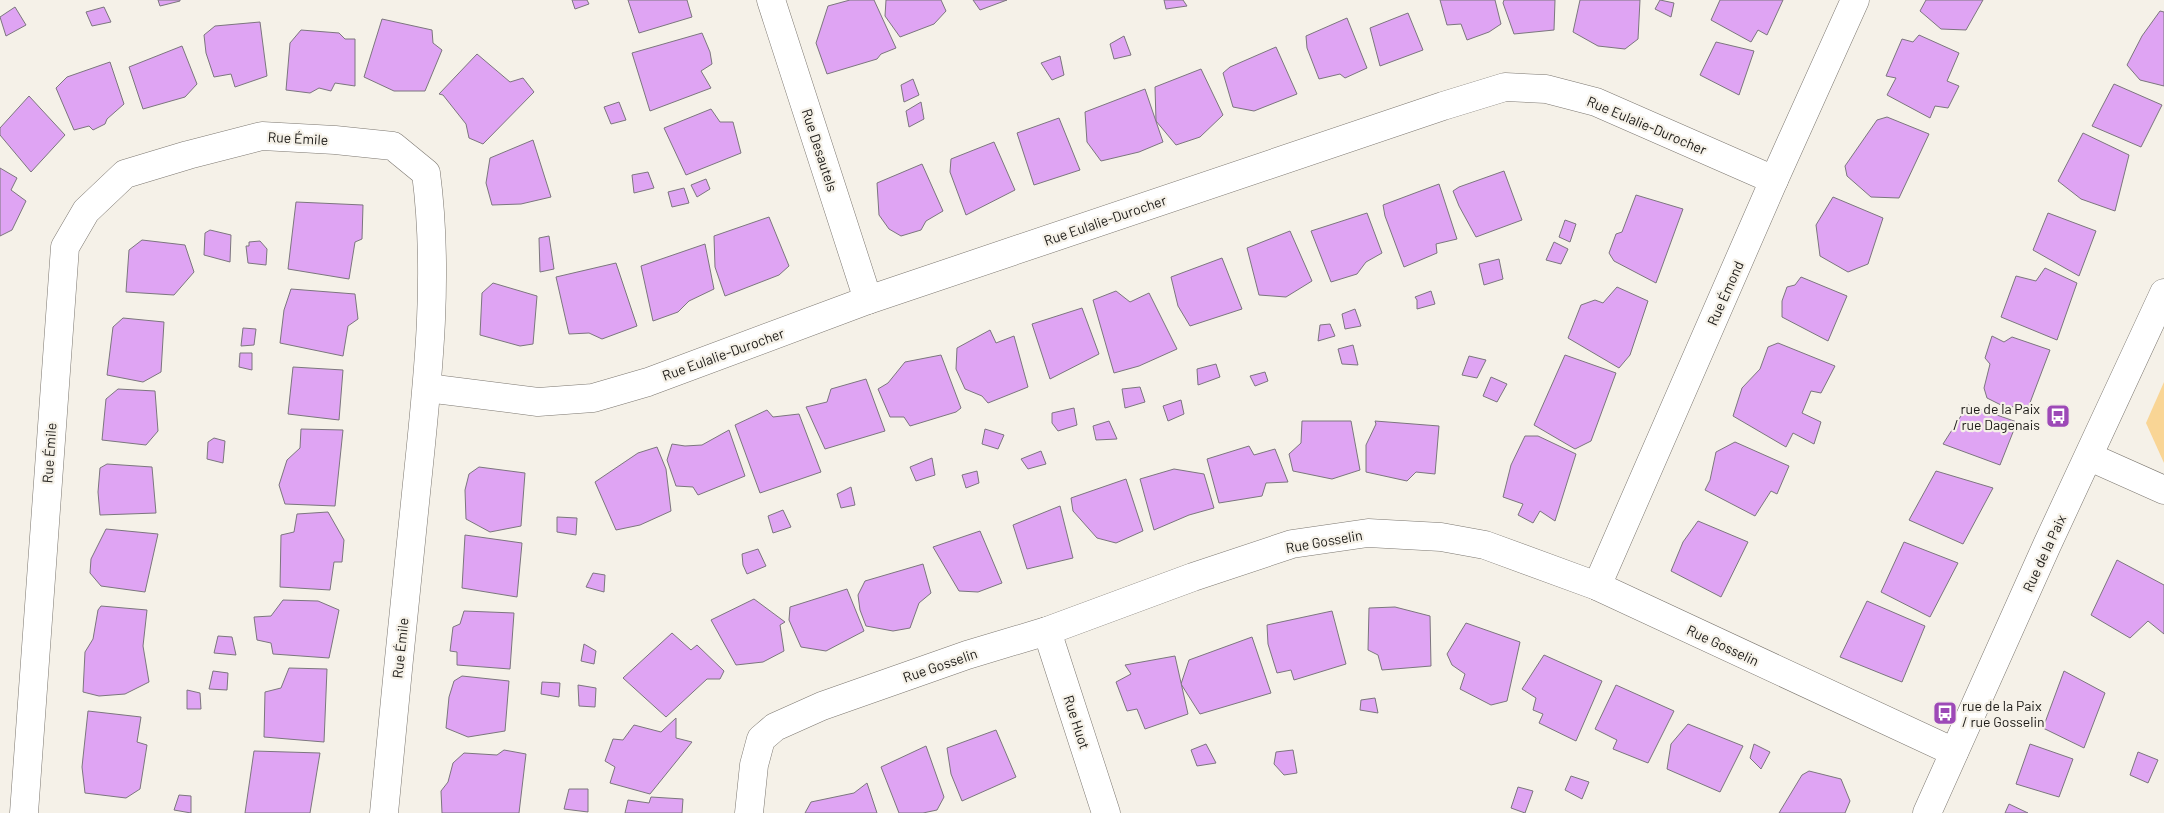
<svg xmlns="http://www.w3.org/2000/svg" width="2164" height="813" viewBox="0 0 2164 813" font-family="Barlow,sans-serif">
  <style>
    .green { fill: #f9d595 }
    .building { fill: #dfa4f3; stroke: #7c767e }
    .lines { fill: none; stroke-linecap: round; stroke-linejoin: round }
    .minor-casing { stroke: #7c7770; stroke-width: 29 }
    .minor { stroke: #fff; stroke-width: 28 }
    .labels { text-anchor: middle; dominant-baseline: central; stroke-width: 4.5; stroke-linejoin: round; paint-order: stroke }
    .street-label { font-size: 14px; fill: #1a1815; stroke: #f5f1e8 }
    .poi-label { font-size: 14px; fill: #1a1815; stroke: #f5f1e8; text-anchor: end }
  </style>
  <rect width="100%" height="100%" fill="#f5f1e8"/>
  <polygon class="green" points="2164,382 2164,463 2146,423"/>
  <g class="building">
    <polygon points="158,0 180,0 180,1 160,6"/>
    <polygon points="572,0 587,0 589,4 575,9"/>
    <polygon points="628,0 687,0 692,17 639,33"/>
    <polygon points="850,0 874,0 896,48 881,54 877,59 827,74 816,43 828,6"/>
    <polygon points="886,0 941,0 946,11 934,24 900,37 885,16"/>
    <polygon points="973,0 1007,0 980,10"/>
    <polygon points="1164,0 1183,0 1187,6 1166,9"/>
    <polygon points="1440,0 1495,0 1501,24 1489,32 1467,40 1461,24 1447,25"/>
    <polygon points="1504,0 1555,0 1554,30 1514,34 1503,3"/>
    <polygon points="1580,0 1640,0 1638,39 1625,49 1598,46 1573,32"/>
    <polygon points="1660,0 1674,3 1671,17 1655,9"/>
    <polygon points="1720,0 1783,0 1767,35 1758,30 1751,42 1711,20"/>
    <polygon points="1926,0 1983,0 1966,30 1941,29 1920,11"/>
    <polygon points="15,7 26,25 6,36 0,17"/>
    <polygon points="104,7 111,22 92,26 86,12"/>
    <polygon points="2160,11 2164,12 2164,86 2140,80 2127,65 2142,36"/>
    <polygon points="1408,13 1423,50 1380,66 1370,28"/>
    <polygon points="1347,18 1367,68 1345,78 1340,74 1319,79 1307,48 1306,36"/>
    <polygon points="382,19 432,30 433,43 442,50 425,91 394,91 364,77"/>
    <polygon points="260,22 267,76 235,87 231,74 214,77 206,53 204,35 215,26"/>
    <polygon points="301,30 339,33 345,39 355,39 355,86 335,83 331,91 319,88 310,93 286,90 290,43"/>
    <polygon points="702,33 710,52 712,64 701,71 711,88 650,111 632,53"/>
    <polygon points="1919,35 1959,53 1947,81 1959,86 1948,108 1935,106 1930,118 1887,95 1896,78 1886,76 1902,39 1913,42"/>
    <polygon points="1124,36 1131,55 1114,59 1110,44"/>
    <polygon points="1716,42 1754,51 1739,95 1700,75"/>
    <polygon points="182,46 197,84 185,97 143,109 129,67"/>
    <polygon points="1276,47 1297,94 1254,111 1233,107 1223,73 1230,67"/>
    <polygon points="477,54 510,82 523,78 534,92 483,144 469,138 466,124 443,95 439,94"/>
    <polygon points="1060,56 1064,75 1052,80 1041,63"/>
    <polygon points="110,62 124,104 107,119 105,124 93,130 89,126 74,130 56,88 67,77"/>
    <polygon points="1201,69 1223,115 1200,137 1176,145 1156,121 1155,87"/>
    <polygon points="913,79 919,95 904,102 901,85"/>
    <polygon points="2114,84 2162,105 2141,147 2092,126"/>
    <polygon points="1145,89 1163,142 1139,152 1101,161 1087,142 1085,112"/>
    <polygon points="29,96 65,135 31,172 0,135 0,128"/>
    <polygon points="619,102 626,120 611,124 604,107"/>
    <polygon points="921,102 924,119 909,127 906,111"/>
    <polygon points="711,109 720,122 733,122 741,153 686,175 664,128"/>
    <polygon points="1887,117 1929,134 1899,198 1871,197 1847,176 1845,166 1877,120"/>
    <polygon points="1059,118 1080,170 1034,185 1017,133"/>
    <polygon points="2083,133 2129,155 2115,211 2081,199 2058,181"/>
    <polygon points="533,140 551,197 521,204 492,205 486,183 490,158"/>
    <polygon points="994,142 1015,190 966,215 950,172 951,159"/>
    <polygon points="922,164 943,211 926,221 921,230 901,236 889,229 879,215 877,183"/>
    <polygon points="0,168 17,178 11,190 26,201 12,230 0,236"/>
    <polygon points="1504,171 1522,220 1476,237 1459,206 1453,191 1459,187"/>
    <polygon points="648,172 654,188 634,193 632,175"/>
    <polygon points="706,179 710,189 697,197 691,185"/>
    <polygon points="1439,184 1457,239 1436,244 1437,253 1404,267 1385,216 1383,205"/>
    <polygon points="684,188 689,203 672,207 668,192"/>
    <polygon points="1636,195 1683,209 1656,283 1614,261 1609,253 1616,234 1622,232"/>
    <polygon points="1833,197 1883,218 1868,264 1848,272 1820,256 1816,225"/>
    <polygon points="296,202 363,205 362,239 355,242 349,279 288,269"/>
    <polygon points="1367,213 1382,253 1366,262 1357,274 1331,282 1311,231"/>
    <polygon points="2048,213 2096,231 2079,276 2033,250"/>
    <polygon points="769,217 789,266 779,275 725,296 715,267 714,236"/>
    <polygon points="1565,220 1576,224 1570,242 1559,237"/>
    <polygon points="210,230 231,235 230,262 204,255 205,233"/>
    <polygon points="1290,231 1312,281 1286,297 1259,295 1247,248"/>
    <polygon points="549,236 554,269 540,272 539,238"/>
    <polygon points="142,240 185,245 194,272 174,295 126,292 129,250"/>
    <polygon points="260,241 267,249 266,265 248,263 246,246 249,246 249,242"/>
    <polygon points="1554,242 1568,249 1561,264 1546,260"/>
    <polygon points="705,244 714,289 689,301 678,312 653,321 641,266"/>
    <polygon points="1222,258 1242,309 1190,326 1178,306 1171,277"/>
    <polygon points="1499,259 1503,279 1484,285 1479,264"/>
    <polygon points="616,263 637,326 602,339 589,333 569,334 556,277"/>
    <polygon points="2045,268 2077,283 2057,340 2001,317 2016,276 2036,281"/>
    <polygon points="1801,277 1847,296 1828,341 1782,317 1782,301 1787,287 1795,285"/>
    <polygon points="493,283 537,296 533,344 520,346 480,335 482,293"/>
    <polygon points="1617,287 1648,301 1630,355 1619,368 1568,338 1581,305 1595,300 1603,303"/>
    <polygon points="291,289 355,294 358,319 348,326 343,356 280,343 284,310"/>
    <polygon points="1116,291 1130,302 1149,293 1177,349 1139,366 1114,373 1093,300"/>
    <polygon points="1431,291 1435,304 1417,309 1417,300 1415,297"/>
    <polygon points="1082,308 1099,354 1050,379 1032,324"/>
    <polygon points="1355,309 1361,326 1345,329 1342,314"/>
    <polygon points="123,318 164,322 161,372 143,382 107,375 113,327"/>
    <polygon points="1330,324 1335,336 1318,341 1320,325"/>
    <polygon points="243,328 256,329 254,345 241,346"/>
    <polygon points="990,330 996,343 1014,336 1028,387 988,403 982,396 965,389 956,369 957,348"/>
    <polygon points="1992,336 2004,342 2012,337 2050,350 2028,408 2003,406 1987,398 1984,388 1990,364 1985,358"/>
    <polygon points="1778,343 1835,366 1821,393 1811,391 1802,413 1821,422 1814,444 1793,433 1786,447 1733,416 1742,388 1760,369 1768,347"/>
    <polygon points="1353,345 1358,365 1342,364 1338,349"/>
    <polygon points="240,353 252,353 252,370 239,367"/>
    <polygon points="941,355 961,408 956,412 910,426 904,417 890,417 878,389 888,383 905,362"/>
    <polygon points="1565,355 1616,373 1591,441 1575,449 1534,425"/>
    <polygon points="1469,356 1486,360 1477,378 1462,375"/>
    <polygon points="1216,364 1220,377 1198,385 1197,369"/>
    <polygon points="293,367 343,370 339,420 288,414"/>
    <polygon points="1265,372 1268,381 1255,386 1250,376"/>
    <polygon points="1491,377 1507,384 1497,402 1483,396"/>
    <polygon points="866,379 885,431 825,449 806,407 827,402 831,389"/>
    <polygon points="1140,387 1145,402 1125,408 1122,389"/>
    <polygon points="118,389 155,391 158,431 146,445 102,440 106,399"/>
    <polygon points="1181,400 1184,414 1168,421 1163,406"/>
    <polygon points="1968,405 2017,422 2000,465 1943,444"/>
    <polygon points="1074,408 1077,425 1058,431 1052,423 1052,413"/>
    <polygon points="767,410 773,417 799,414 821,472 760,493 735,425"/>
    <polygon points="1109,421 1117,439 1096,440 1093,426"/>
    <polygon points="1302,421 1351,421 1360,470 1332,479 1293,471 1289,454 1301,443"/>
    <polygon points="1375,421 1439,426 1435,474 1416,472 1407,481 1366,472 1366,445 1376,424"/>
    <polygon points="301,429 343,430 335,506 285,504 279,485 287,460 300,448"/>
    <polygon points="985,429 1004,435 998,449 982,444"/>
    <polygon points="729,430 745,476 698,495 693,487 676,486 667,460 672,444 685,446 702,445"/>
    <polygon points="1525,436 1538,436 1576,454 1555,521 1540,511 1533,523 1518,515 1523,504 1503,497 1511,465"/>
    <polygon points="214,438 225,441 223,463 207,459 208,442"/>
    <polygon points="1735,442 1789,466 1777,494 1771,491 1755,516 1705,490 1710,480 1716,452"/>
    <polygon points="1249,446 1254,455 1275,449 1288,482 1266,483 1262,496 1219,503 1207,459"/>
    <polygon points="657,447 666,469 671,511 640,525 616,530 595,482 638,453"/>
    <polygon points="1041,451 1046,464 1028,469 1021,459"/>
    <polygon points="932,458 935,475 916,481 910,467"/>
    <polygon points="107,464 152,467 156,513 100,515 98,492 100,468"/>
    <polygon points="479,467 525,473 521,526 490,532 466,519 465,490 469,474"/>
    <polygon points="1174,469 1204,474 1214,508 1189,515 1154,530 1140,479"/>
    <polygon points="977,471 979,483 966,488 962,475"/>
    <polygon points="1936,471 1993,488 1963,544 1909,520"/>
    <polygon points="1126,479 1143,531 1116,543 1097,538 1073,511 1071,498"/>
    <polygon points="851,487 855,505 841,508 837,494"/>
    <polygon points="1060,506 1073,558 1027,569 1013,525"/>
    <polygon points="783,510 791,527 773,533 768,516"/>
    <polygon points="328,512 344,540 342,562 334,562 330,590 280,587 281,535 294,532 297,514"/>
    <polygon points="557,517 577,518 576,535 557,532"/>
    <polygon points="1698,521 1748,542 1721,597 1671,571 1683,542"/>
    <polygon points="106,529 158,534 145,592 101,586 90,573 91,559"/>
    <polygon points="980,531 1002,583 978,592 959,591 933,547"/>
    <polygon points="465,535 522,543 517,597 462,588"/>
    <polygon points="1904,542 1958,563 1930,617 1881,592"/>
    <polygon points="758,549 766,566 747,574 743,565 742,554"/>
    <polygon points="2117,560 2164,585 2164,634 2148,621 2130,638 2091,615"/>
    <polygon points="923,564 931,593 919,603 910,628 893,631 866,626 860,610 858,595 865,581"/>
    <polygon points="593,573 605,575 604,592 586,587"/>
    <polygon points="847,589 864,631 826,651 801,647 789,620 790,607"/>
    <polygon points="754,599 785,622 780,625 784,651 763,662 736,665 711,620"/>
    <polygon points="283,600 318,601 339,610 329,658 273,654 271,643 257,640 254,617 271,616"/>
    <polygon points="1867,601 1925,626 1902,682 1840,657"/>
    <polygon points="101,606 147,610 143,646 149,682 125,694 99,696 83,692 85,652 93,639 98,610"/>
    <polygon points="1395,607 1430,616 1431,666 1382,670 1378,655 1368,650 1369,608"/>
    <polygon points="464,611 514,613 510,669 457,665 457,652 450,651 453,627 460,624"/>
    <polygon points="1332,611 1346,664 1294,680 1291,670 1277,673 1268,644 1267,625"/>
    <polygon points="1466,623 1520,642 1507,701 1491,705 1460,689 1465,674 1452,665 1447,654"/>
    <polygon points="672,633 691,650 697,645 724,671 720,679 707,679 666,717 623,678"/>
    <polygon points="218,636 232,637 236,655 214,653"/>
    <polygon points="1252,637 1271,693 1200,714 1181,684 1189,660"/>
    <polygon points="584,644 596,651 594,664 581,661"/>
    <polygon points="1544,655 1602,681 1576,741 1539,723 1543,714 1533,710 1536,698 1522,689"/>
    <polygon points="1175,656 1188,714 1145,729 1137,709 1127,711 1116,682 1131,674 1125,665"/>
    <polygon points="289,668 327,669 324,742 264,737 265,692 281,688"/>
    <polygon points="213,671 228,673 227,690 209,689"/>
    <polygon points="2064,671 2105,693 2084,748 2043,728"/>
    <polygon points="462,676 509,681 505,731 468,737 446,728 449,697 454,681"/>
    <polygon points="542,682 560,683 559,697 541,694"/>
    <polygon points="578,685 596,688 595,707 579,706"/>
    <polygon points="1616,685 1674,711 1648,763 1613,749 1617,740 1595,729"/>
    <polygon points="187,690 200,693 201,709 187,709"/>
    <polygon points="1375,698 1378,713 1360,710 1361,700"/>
    <polygon points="88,711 141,717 137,742 147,745 140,789 126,798 85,793 82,767"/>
    <polygon points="676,718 676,738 692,742 650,794 610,783 615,767 605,761 613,739 623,740 634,725 661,732"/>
    <polygon points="1688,724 1743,746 1720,792 1667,769 1671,744"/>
    <polygon points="996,730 1016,777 962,801 951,774 947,748"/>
    <polygon points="1206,744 1216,763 1197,766 1191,750"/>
    <polygon points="1754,744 1770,752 1761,769 1750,758"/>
    <polygon points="2030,744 2073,759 2059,797 2016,784"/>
    <polygon points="926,746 944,797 937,810 923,813 899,813 881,767"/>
    <polygon points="504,750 526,754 519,813 442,813 441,791 448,782 453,763 464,753 497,755"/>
    <polygon points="1293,750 1297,773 1284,775 1274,764 1276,752"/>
    <polygon points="254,751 320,753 310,813 245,813"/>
    <polygon points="2138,752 2158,760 2148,783 2130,775"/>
    <polygon points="1809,771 1841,779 1850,801 1845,813 1779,813 1802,775"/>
    <polygon points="1571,776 1589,782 1582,799 1565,790"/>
    <polygon points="867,783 877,813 805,813 811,802 854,793"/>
    <polygon points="1518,787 1533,791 1525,813 1511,808"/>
    <polygon points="569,789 588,789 588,812 564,809"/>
    <polygon points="179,795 191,796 191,813 174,810"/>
    <polygon points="651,797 683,799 682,813 625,813 628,800 649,803"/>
    <polygon points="2009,804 2028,813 2005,813"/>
  </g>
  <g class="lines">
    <g class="minor-casing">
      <g id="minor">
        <polyline points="771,0 868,300"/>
        <polyline points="427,388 538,402 593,398 648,382 868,300 1443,106 1505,87 1546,89 1596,102 1774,180"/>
        <polyline points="2090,457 2164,490"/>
        <polyline points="1597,586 1774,180 1855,0"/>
        <polyline points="1047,631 1106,813"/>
        <path d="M24,813L65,247L86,211L125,174L188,155L262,136L335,140L393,146L426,173C440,279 427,387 416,493C405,600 394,706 384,813"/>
        <polyline points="749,813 754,765 761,739 775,727 822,706 967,655 1047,631 1193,577 1292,544 1368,533 1441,537 1485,545 1597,586 1954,752"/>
        <polyline points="1927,813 2047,545 2164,293"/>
      </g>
    </g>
    <use href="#minor" class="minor"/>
  </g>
  <defs>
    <g id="bus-square" transform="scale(1.25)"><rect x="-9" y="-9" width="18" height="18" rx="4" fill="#9d49b7" stroke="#f5f1e8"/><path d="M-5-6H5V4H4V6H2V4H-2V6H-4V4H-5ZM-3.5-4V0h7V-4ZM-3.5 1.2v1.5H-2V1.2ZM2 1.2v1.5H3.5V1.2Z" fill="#fff"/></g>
  </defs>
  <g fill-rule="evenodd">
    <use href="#bus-square" x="2058" y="416"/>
    <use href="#bus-square" x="1945" y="713"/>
  </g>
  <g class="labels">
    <g class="street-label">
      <text transform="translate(1647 125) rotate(23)">Rue Eulalie-Durocher</text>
      <text transform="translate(298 138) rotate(3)">Rue Émile</text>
      <text transform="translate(820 150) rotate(72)">Rue Desautels</text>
      <text transform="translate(1105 220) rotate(-19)">Rue Eulalie-Durocher</text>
      <text transform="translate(1725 293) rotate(-66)">Rue Émond</text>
      <text transform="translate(723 354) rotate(-20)">Rue Eulalie-Durocher</text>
      <text transform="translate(49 453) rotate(-86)">Rue Émile</text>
      <text transform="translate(1324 541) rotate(-10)">Rue Gosselin</text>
      <text transform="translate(2044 553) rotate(-65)">Rue de la Paix</text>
      <text transform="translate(1723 645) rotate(25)">Rue Gosselin</text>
      <text transform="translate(400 648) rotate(-84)">Rue Émile</text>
      <text transform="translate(940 665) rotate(-19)">Rue Gosselin</text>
      <text transform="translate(1077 722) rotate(72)">Rue Huot</text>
    </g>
    <g class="poi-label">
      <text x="2040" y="408">rue de la Paix<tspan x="2040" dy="16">/ rue Dagenais</tspan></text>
      <text x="1962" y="705" text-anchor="start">rue de la Paix<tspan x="1962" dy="16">/ rue Gosselin</tspan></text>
    </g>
  </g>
</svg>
